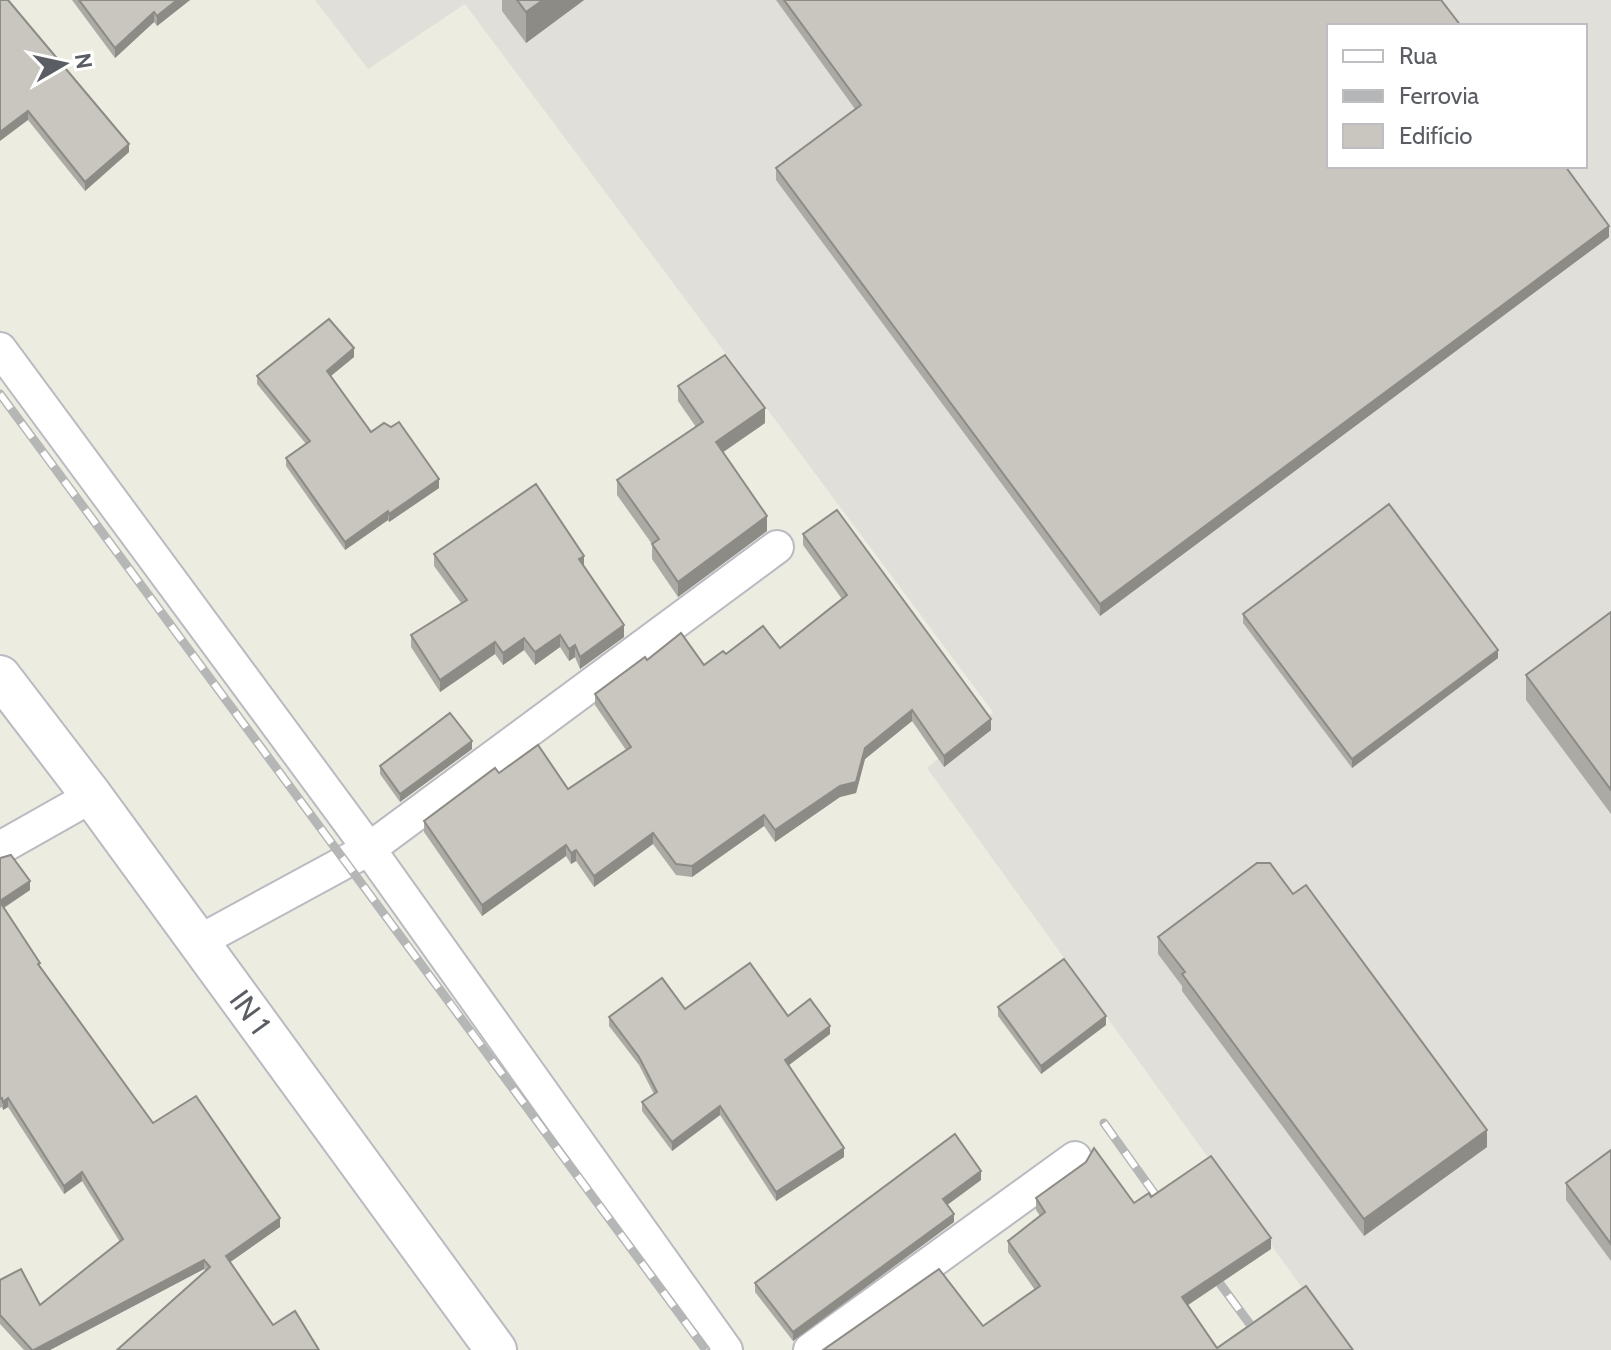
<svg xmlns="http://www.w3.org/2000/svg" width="1611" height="1350" viewBox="0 0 1611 1350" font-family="Cabin,sans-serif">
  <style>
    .industrial { fill: #e1dfd9; fill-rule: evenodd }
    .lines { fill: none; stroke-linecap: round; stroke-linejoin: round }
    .minor-casing { stroke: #b9bbc1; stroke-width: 36 }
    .tertiary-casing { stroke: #b9bbc1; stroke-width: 44 }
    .minor { stroke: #fff; stroke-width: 32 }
    .tertiary { stroke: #fff; stroke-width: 40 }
    .rail-casing { stroke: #b5b6b6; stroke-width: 9 }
    .rail { stroke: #fff; stroke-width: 6; stroke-dasharray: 18; stroke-linecap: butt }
    .wall { fill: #acaaa4 }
    .shaded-wall { fill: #8c8b86 }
    .building { fill: #c8c6bf; stroke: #8c8b86; stroke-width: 2 }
    .labels { text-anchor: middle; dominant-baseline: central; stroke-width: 6; stroke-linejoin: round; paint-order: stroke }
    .street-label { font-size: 30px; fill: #5a5d63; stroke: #fff }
  </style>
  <rect width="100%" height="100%" fill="#edece1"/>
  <path class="industrial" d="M315,0H1611V1350H1347L927,768L993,712L465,4L368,69ZM1329,26H1585V166H1329Z"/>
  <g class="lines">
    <g class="minor-casing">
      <g id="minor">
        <polyline points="0,349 369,849 726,1350"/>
        <polyline points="0,848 92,796"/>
        <polyline points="198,942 369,849 777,547"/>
        <polyline points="810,1350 1075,1158"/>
      </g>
    </g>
    <g class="tertiary-casing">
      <polyline id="tertiary" points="0,676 92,796 496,1350"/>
    </g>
    <use href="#minor" class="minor"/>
    <use href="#tertiary" class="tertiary"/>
    <g class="rail-casing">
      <g id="rail">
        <polyline points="0,394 706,1350"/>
        <polyline points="1104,1123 1167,1211"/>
        <polyline points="1207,1266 1269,1350"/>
      </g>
    </g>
    <use href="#rail" class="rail"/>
  </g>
  <g class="wall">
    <polygon points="0,0 129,152 85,191 28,120"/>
    <polygon points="72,0 190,0 157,26 154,22 115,58"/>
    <polygon points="502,0 584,0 526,43 502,11"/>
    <polygon points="776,0 1441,0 1609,237 1100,616 776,180 776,168 855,109"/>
    <polygon points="354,357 331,376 371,432 439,488 389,522 388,520 345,550 286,466 286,458 306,444 257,384 257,376"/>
    <polygon points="678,386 765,423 723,452 767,531 678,597 652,559 652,544 617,495 617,480 696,427 678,401"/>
    <polygon points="803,534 991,730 944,767 912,721 865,759 856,793 840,797 775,842 764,826 692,877 676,875 653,844 594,887 576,861 571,864 566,856 482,916 424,832 424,821 499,773 568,789 626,750 595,705 595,694 647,660 704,665 726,654 780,648 842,599 803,545"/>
    <polygon points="434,554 584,567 624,637 580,669 575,657 569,661 560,647 535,665 524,650 503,665 495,654 440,692 411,647 411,635 461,603 434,566"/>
    <polygon points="1611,612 1611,814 1526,700 1526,675"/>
    <polygon points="1243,614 1498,658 1352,768 1243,623"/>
    <polygon points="472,749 400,802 380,774 380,766"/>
    <polygon points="0,858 30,890 4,908 40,967 153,1123 280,1227 230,1262 273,1325 319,1350 117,1350 206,1271 204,1269 50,1350 24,1350 0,1324 0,1280 40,1305 120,1242 82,1181 64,1194 8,1107 3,1110 2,1107 0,1108"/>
    <polygon points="1158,937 1487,1147 1364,1236 1182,991 1182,986 1158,954"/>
    <polygon points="998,1007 1106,1025 1041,1074 998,1016"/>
    <polygon points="685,1009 788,1016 830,1034 789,1065 844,1157 776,1201 720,1115 672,1151 642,1111 642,1102 654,1094 639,1065 609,1026 609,1017"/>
    <polygon points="1611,1150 1611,1261 1566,1200 1566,1183"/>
    <polygon points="981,1180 947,1205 954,1222 793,1341 755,1292 755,1283"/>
    <polygon points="1151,1197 1271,1249 1188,1305 1217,1348 1353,1350 823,1350 983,1326 1035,1290 1008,1252 1008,1241 1040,1216 1036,1210 1036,1198 1134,1203"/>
  </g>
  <g class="shaded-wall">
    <polygon points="177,0 190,0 157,26 157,16"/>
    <polygon points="543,0 584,0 526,43 526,12"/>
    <polygon points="154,12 154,22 115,58 115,48"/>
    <polygon points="28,111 28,120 0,141 0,132"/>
    <polygon points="129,144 129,152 85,191 85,182"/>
    <polygon points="1609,226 1609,237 1100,616 1100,604"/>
    <polygon points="354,348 354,357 327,379 327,371"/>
    <polygon points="765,408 765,423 716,457 716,442"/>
    <polygon points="439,479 439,488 389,522 389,514"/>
    <polygon points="388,511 388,520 345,550 345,542"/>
    <polygon points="767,516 767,531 678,597 678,582"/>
    <polygon points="584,556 584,568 579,559"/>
    <polygon points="624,625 624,637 580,669 580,657"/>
    <polygon points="560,635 560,647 535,665 535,652"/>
    <polygon points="524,638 524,650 503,665 503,653"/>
    <polygon points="495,642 495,654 440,692 440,680"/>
    <polygon points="575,645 575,657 569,661 569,649"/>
    <polygon points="1498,650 1498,658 1352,768 1352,759"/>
    <polygon points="912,710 912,721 865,759 856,793 840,797 775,842 775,830 865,748"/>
    <polygon points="991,719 991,730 944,767 944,756"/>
    <polygon points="472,741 472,749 400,802 400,794"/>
    <polygon points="764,815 764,826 692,877 692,866"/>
    <polygon points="653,833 653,844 594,887 594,876"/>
    <polygon points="566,845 566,856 482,916 482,905"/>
    <polygon points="576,850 576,861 571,864 571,853"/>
    <polygon points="30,881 30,890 0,910 0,901"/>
    <polygon points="1106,1016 1106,1025 1041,1074 1041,1066"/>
    <polygon points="830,1026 830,1034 785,1068 785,1060"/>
    <polygon points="8,1098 8,1107 3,1110 3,1102"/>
    <polygon points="720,1106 720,1115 672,1151 672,1142"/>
    <polygon points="1487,1130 1487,1147 1364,1236 1364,1219"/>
    <polygon points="844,1148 844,1157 776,1201 776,1192"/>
    <polygon points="981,1171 981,1180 943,1208 943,1199"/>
    <polygon points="82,1172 82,1181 64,1194 64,1186"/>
    <polygon points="954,1214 954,1222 793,1341 793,1332"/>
    <polygon points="280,1218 280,1227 226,1265 226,1256"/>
    <polygon points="1271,1238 1271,1249 1182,1309 1182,1297"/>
    <polygon points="204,1260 204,1269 50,1350 34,1350"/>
  </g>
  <g class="building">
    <polygon points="0,0 8,0 129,144 85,182 28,111 0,132"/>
    <polygon points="79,0 177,0 157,16 154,12 115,48"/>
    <polygon points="517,0 543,0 526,12"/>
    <polygon points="784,0 1441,0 1461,26 1329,26 1329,166 1565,166 1609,226 1100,604 776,168 861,105"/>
    <polygon points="329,319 354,348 327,371 371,432 384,423 391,427 399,422 439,479 389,514 388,511 345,542 286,458 310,441 257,376"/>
    <polygon points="725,355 765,408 716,442 767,516 678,582 652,544 659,539 617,480 703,422 678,386"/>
    <polygon points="536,484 584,556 579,559 624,625 580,657 575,645 569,649 560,635 535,652 524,638 503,653 495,642 440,680 411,635 467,600 434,554"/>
    <polygon points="1389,504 1498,650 1352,759 1243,614"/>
    <polygon points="837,510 991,719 944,756 912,710 865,748 856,782 840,786 775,830 764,815 692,866 676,864 653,833 594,876 576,850 571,853 566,845 482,905 424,821 495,768 499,773 538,745 568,789 631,747 595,694 645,657 647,660 681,633 704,665 723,651 726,654 763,626 780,648 847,595 803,534"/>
    <polygon points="1611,612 1611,790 1526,675"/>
    <polygon points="450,713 472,741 400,794 380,766"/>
    <polygon points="11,855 30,881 0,901 0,858"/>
    <polygon points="1257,863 1270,863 1293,894 1306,885 1487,1130 1364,1219 1182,974 1185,972 1158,937"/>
    <polygon points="0,902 40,963 38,964 153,1123 196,1096 280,1218 226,1256 273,1325 295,1311 319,1350 117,1350 210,1267 204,1260 34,1350 32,1350 0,1315 0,1280 21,1269 40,1305 123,1239 82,1172 64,1186 8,1098 3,1102 2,1098 0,1099"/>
    <polygon points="1064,959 1106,1016 1041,1066 998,1007"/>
    <polygon points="750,963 788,1016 810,999 830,1026 785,1060 844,1148 776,1192 720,1106 672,1142 642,1102 657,1092 639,1057 609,1017 662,978 685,1009"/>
    <polygon points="955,1134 981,1171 943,1199 954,1214 793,1332 755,1283"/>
    <polygon points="1094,1148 1134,1203 1149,1193 1151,1197 1211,1156 1271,1238 1182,1297 1217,1348 1306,1286 1353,1350 823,1350 939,1269 983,1326 1040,1286 1008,1241 1045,1212 1036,1198 1086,1162"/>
    <polygon points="1611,1150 1611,1244 1566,1183"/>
  </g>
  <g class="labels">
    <g class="street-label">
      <text transform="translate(250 1012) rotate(54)">IN 1</text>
    </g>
  </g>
  <rect x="1327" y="24" width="260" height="144" fill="#ffffff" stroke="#bdbec1" stroke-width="2"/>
  <rect x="1343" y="50" width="40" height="12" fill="#ffffff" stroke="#bdbec1" stroke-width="2"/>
  <text x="1399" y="64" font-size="24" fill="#5a5d63">Rua</text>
  <rect x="1343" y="90" width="40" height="12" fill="#b5b6b6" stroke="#bdbec1" stroke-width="2"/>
  <text x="1399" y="104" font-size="24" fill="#5a5d63">Ferrovia</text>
  <rect x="1343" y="124" width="40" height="24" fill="#c8c6bf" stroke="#bdbec1" stroke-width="2"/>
  <text x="1399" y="144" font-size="24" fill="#5a5d63">Edifício</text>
  <g transform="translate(64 64) rotate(81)" stroke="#ffffff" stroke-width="6" paint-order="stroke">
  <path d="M0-6L14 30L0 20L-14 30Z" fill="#5a5d63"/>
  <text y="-12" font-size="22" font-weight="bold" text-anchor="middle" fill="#5a5d63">N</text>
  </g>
</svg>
